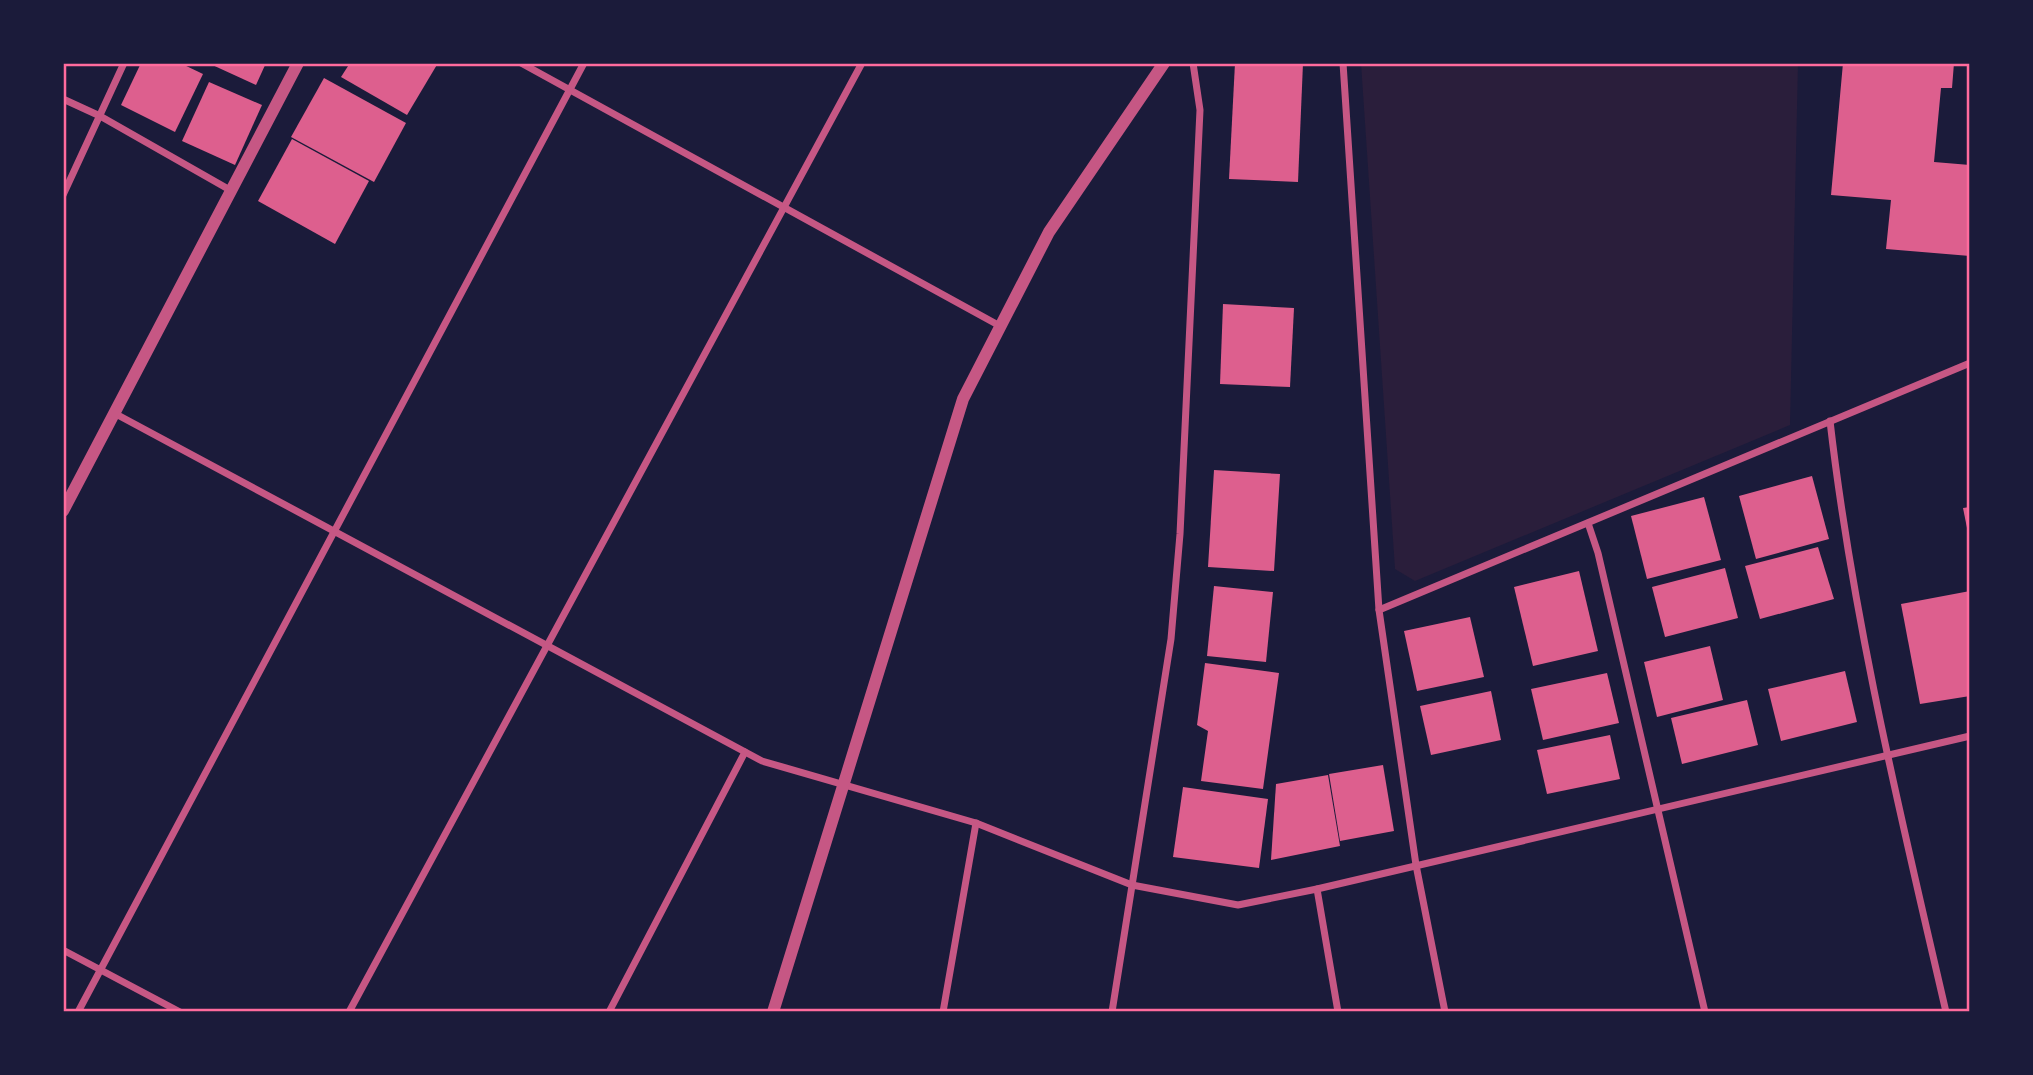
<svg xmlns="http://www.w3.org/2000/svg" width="2033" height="1075" viewBox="0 0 2033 1075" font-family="Poppins,sans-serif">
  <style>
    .green { fill: #2a1e3b }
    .building { fill: #dd5f8e }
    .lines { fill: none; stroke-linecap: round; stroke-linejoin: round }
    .minor { stroke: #c65784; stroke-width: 7 }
    .tertiary { stroke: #c65784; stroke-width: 12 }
    .neatline { fill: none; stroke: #ff6b9d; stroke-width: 2.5 }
  </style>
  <rect width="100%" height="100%" fill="#1b1b3a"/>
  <polygon class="green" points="1361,63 1798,63 1790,425 1415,581 1395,569"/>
  <g class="building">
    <polygon points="141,63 180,63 203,74 175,132 121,105"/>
    <polygon points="208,63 266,63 256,85"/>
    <polygon points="350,63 438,63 407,115 341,77"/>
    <polygon points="1235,63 1303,63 1298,182 1229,179"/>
    <polygon points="1843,63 1954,63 1952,88 1941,88 1934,162 1970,165 1970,256 1886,249 1891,200 1831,195"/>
    <polygon points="324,78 406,123 374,182 291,137"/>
    <polygon points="209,82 262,105 235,165 182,141"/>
    <polygon points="292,139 369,181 335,244 258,201"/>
    <polygon points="1223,304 1294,308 1290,387 1220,384"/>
    <polygon points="1214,470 1280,474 1274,571 1208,567"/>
    <polygon points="1812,476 1829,539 1756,559 1739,496"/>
    <polygon points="1704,497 1721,560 1647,579 1631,516"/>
    <polygon points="1970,507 1970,538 1969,538 1963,508"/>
    <polygon points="1818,547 1834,599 1760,619 1745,566"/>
    <polygon points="1725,568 1738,618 1665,637 1652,587"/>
    <polygon points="1579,571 1598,651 1533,666 1514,587"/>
    <polygon points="1214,586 1273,592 1266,662 1207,656"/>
    <polygon points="1970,591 1970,696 1920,704 1901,604"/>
    <polygon points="1470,617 1484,677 1417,691 1404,631"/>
    <polygon points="1710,646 1723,700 1657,717 1644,662"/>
    <polygon points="1205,663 1279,673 1263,789 1201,781 1208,731 1197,725"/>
    <polygon points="1845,671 1857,722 1781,741 1768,689"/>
    <polygon points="1607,673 1619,723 1543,740 1531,689"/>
    <polygon points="1491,691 1501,740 1431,755 1420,706"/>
    <polygon points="1747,700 1758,745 1682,764 1671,718"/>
    <polygon points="1610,735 1620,779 1547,794 1537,750"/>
    <polygon points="1383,765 1394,831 1340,841 1329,774"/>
    <polygon points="1328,775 1340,846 1271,860 1276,784"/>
    <polygon points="1183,787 1268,799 1259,868 1173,857"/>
  </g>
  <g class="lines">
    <g class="minor">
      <polyline points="521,63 1000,326"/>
      <polyline points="1343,63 1379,610 1416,865 1445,1012"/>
      <polyline points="63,99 100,116 230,190"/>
      <polyline points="63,195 124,63"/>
      <polyline points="114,413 762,761 976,823 1132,885 1238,905 1317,889 1970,736"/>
      <path d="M1830,421C1853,621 1901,817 1946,1012"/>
      <polyline points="1588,523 1598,553 1705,1012"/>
      <polyline points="1379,610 1970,363"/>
      <polyline points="1317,889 1338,1012"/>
      <polyline points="63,950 180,1012"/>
      <polyline points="78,1012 584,63"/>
      <polyline points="349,1012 862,63"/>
      <polyline points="609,1012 745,752"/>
      <polyline points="943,1012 976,823"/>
      <polyline points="1112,1012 1171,639 1180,534 1200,110 1193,63"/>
    </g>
    <g class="tertiary">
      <polyline points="63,511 298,63"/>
      <polyline points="773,1012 963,399 1049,232 1164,63"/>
    </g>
  </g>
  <rect width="2033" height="1075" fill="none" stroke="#1b1b3a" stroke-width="130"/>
  <rect x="65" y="65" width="1903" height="945" class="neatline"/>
</svg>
